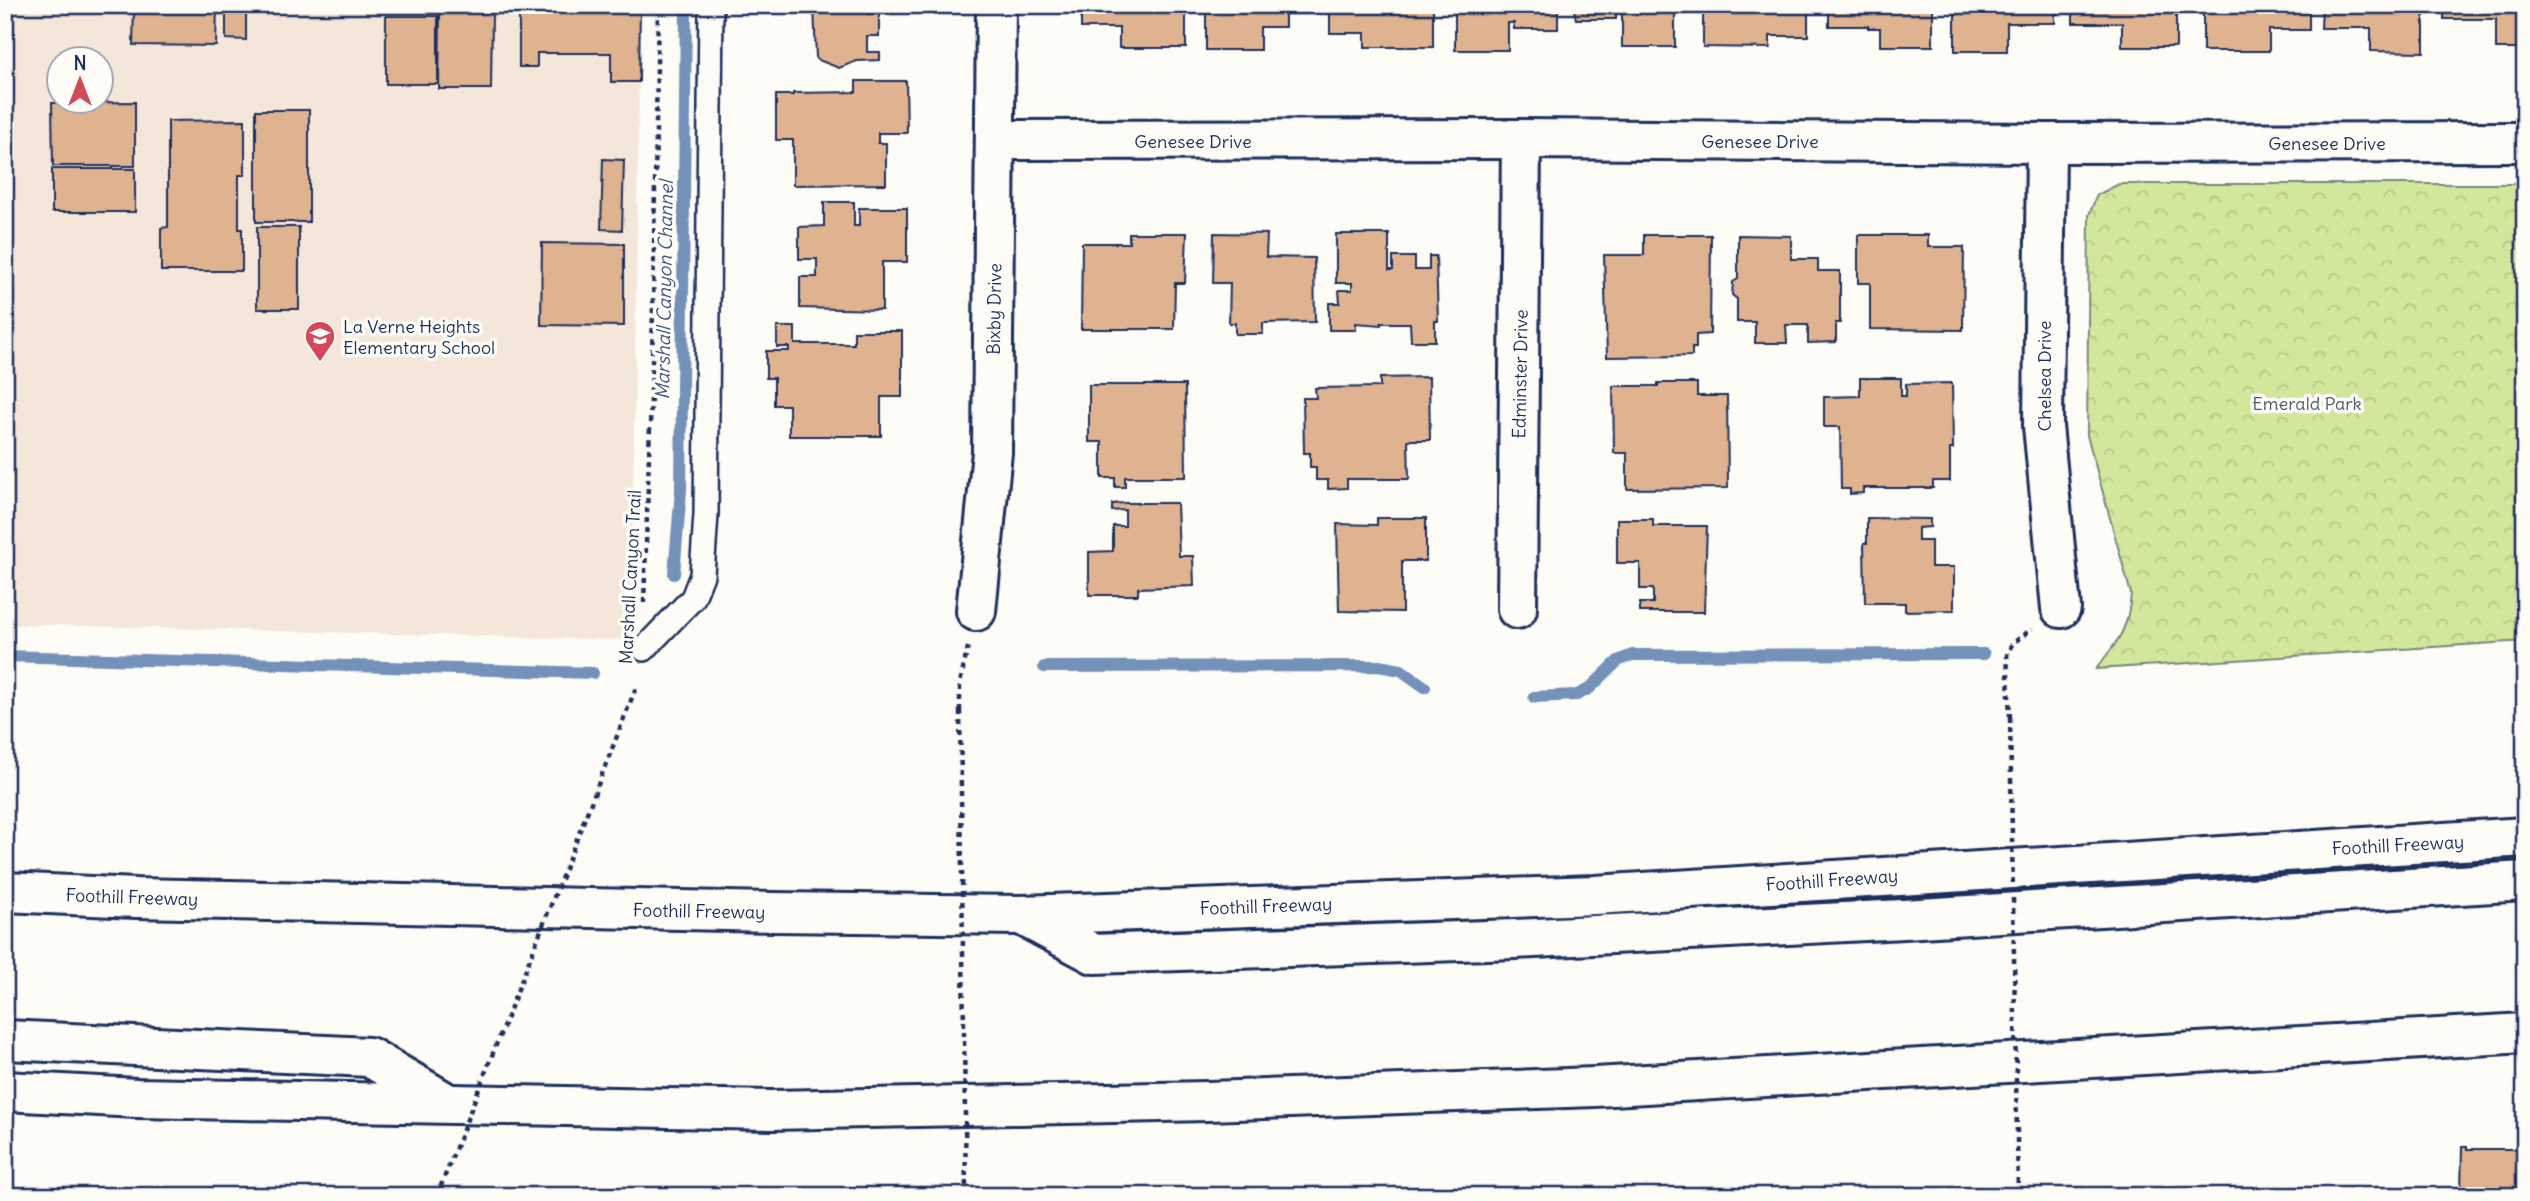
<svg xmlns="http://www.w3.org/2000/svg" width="2530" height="1201" viewBox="0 0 2530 1201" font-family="Delius,sans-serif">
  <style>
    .built { fill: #f4e6d8; fill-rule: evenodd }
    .park { fill: url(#park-crowns); stroke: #768b7d; stroke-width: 2 }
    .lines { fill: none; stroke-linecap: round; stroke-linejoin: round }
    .stream { stroke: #7391b9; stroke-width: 12 }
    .building { fill: #dfb290; stroke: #1b2f5e; stroke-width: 2 }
    .service-casing { stroke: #1b2f5e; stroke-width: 28 }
    .minor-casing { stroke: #1b2f5e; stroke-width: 44 }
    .motorway-casing { stroke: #1b2f5e; stroke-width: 44 }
    .path { stroke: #1b2f5e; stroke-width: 4.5; stroke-dasharray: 5 5; stroke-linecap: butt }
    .service { stroke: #fdfcf7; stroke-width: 23 }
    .minor { stroke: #fdfcf7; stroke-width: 38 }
    .motorway { stroke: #fdfcf7; stroke-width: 38 }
    .path-bridge { stroke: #1b2f5e; stroke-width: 4.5; stroke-dasharray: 5 5; stroke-linecap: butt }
    .labels { text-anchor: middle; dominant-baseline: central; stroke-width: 7; stroke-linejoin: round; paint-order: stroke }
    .street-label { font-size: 18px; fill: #1b2f5e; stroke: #fdfcf7 }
    .poi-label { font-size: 18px; fill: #1b2f5e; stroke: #fdfcf7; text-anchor: start }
    .park-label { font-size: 18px; fill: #495d6e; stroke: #fdfcf7 }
    .water-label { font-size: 19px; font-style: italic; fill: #405884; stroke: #fdfcf7 }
  </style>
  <defs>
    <pattern id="park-crowns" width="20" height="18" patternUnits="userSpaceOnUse" patternTransform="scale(1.75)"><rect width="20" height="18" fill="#d2e79c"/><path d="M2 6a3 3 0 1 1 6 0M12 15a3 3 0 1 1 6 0" fill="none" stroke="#b4c689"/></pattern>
  </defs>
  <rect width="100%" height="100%" fill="#fdfcf7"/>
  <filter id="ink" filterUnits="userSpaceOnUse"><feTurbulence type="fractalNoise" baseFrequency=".0143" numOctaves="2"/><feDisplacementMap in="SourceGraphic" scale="14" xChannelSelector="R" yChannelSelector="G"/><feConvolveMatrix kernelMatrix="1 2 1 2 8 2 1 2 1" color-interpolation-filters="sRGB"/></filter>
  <g filter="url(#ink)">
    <path class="built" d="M5,5H640L631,640L5,624ZM60,60H102V102H60Z"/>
    <path class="park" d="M2119,184H2525V641L2096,669C2118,641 2128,631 2131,594L2087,435L2089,215L2097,195Z"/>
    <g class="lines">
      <g class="stream">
        <polyline points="674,574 681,490 686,5"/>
        <polyline points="5,656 593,673"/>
        <polyline points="1044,667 1379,666 1401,670 1425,687"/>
        <polyline points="1534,697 1577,695 1589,689 1618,661 1632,655 1984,654"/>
      </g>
    </g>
    <g class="building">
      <polygon points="134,5 217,5 216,46 133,45"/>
      <polygon points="226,5 246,5 246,40 226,39"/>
      <polygon points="519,5 640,5 639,82 611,82 611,53 537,53 537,67 519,67"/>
      <polygon points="814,5 903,5 903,9 868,11 868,14 879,14 879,36 867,36 867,52 880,52 880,60 857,61 839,68 816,59"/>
      <polygon points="1081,5 1186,5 1186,48 1119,48 1119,28 1081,28"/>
      <polygon points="1206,5 1308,5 1308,14 1285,14 1285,27 1260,27 1260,50 1206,50"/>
      <polygon points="1330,5 1433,5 1433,47 1365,47 1365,33 1330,33"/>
      <polygon points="1455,5 1558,5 1558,29 1514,29 1514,23 1508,23 1508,50 1455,50"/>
      <polygon points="1573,5 1675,5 1675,47 1622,47 1622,11 1616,11 1616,19 1576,19"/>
      <polygon points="1703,5 1808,5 1808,36 1770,36 1770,48 1703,47"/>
      <polygon points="1829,5 1933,5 1933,46 1880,46 1880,28 1868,28 1868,26 1829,26"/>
      <polygon points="1955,5 2057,5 2057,14 2055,14 2055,23 2007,23 2007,51 1955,51"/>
      <polygon points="2073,5 2176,5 2176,47 2122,47 2122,23 2073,23"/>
      <polygon points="2203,5 2309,5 2309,30 2269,30 2269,51 2203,51"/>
      <polygon points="2322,5 2424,5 2424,52 2371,51 2371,28 2321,28"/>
      <polygon points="2444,5 2525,5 2525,49 2496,49 2496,19 2444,19"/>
      <polygon points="440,12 492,12 491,89 439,89"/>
      <rect x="386" y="16" width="52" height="68"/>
      <polygon points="856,81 906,81 907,133 878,133 878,143 886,143 886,184 793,185 793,140 776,140 776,95 793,95 793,93 856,92"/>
      <polygon points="135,102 135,166 53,166 52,103"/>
      <rect x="256" y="110" width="53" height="112"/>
      <polygon points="245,120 245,175 239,175 239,229 242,229 242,271 161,271 161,228 168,227 168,121"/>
      <polygon points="603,159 624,160 622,230 601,229"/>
      <rect x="52" y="169" width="83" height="43"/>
      <polygon points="824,202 854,202 854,226 859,226 859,208 907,208 907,262 882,262 882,310 800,308 800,277 817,277 817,259 799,259 799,227 824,226"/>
      <rect x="257" y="227" width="42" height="82"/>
      <polygon points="1129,233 1187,233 1185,283 1175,283 1174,329 1081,329 1082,243 1129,243"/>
      <polygon points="1214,233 1267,234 1266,257 1314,258 1315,322 1263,323 1263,334 1235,334 1235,323 1229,323 1230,283 1213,283"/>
      <polygon points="1336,234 1389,234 1389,270 1393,270 1393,257 1415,257 1415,270 1429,270 1429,256 1436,256 1438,321 1435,321 1435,341 1411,341 1410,323 1381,323 1381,325 1356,323 1356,330 1329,330 1329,303 1340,303 1339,290 1352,290 1352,283 1336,283"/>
      <polygon points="1644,235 1711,235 1710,334 1696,335 1696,348 1692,348 1692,356 1607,357 1604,255 1644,255"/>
      <polygon points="1738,235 1791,236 1791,259 1818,259 1818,271 1840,271 1840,323 1836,323 1836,342 1808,343 1808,325 1786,325 1787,343 1755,343 1755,322 1737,322 1737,299 1732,295 1733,282 1738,279"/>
      <polygon points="1858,235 1928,235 1928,247 1964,247 1963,330 1870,329 1870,283 1858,283"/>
      <polygon points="542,243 624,244 624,326 541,325"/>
      <polygon points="777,327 795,327 795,344 854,344 854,331 902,331 902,397 881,397 881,436 789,436 789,405 774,405 774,378 766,378 766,351 789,351 789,347 777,347"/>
      <polygon points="1429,377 1430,440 1408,440 1409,479 1347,479 1347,488 1328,489 1328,480 1316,480 1316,467 1310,467 1310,453 1304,453 1303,398 1316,398 1315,388 1380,387 1380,378"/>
      <polygon points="1860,378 1901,378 1901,396 1906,396 1906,384 1952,383 1953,449 1950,449 1950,481 1933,481 1933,488 1863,488 1863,493 1850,494 1850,489 1841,489 1840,427 1824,427 1824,397 1860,396"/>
      <polygon points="1658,383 1697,383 1697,396 1727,396 1728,488 1627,489 1627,453 1614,453 1613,386 1658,386"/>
      <polygon points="1089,385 1185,385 1186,477 1125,477 1125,487 1115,487 1115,478 1102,478 1102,442 1089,442"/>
      <polygon points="1125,503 1177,503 1179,556 1193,556 1194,586 1138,588 1138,595 1089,595 1089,552 1113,551 1113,526 1125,526 1125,510 1112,511 1112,504"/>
      <polygon points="1377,518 1426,518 1426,561 1402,561 1402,612 1339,611 1337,524 1377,525"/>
      <polygon points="1867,518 1930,519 1930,527 1918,528 1918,541 1931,541 1931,567 1954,567 1954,610 1905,611 1905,603 1865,603 1864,543 1867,543"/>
      <polygon points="1617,519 1653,519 1653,526 1707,526 1704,612 1640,612 1640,603 1653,603 1653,589 1640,589 1640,563 1617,563"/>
      <polygon points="2462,1146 2467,1146 2467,1149 2525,1149 2525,1196 2444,1196 2444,1193 2461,1193"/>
    </g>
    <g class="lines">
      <g class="service-casing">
        <polyline id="service" points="644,649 693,598 702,575 706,514 711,5"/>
      </g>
      <g class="minor-casing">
        <g id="minor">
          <polyline points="996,140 1521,139 2046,143 2525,142"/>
          <polyline points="2046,143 2043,426 2061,608"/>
          <polyline points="1517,609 1521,139"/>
          <polyline points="976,611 992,452 996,5"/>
        </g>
      </g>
      <g class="motorway-casing">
        <g id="motorway">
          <polyline points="5,892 136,898 773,912 1021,915 1595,895 2525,837"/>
          <polyline points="1023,916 1094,954 1515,939 1904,919 2525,881"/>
          <polyline points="5,1040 369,1057 447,1103"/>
          <polyline points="5,1091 137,1098 772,1110 1208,1101 1595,1087 2525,1033"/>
        </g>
      </g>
      <g class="path">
        <polyline points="644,603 652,367 658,5"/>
        <polyline points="960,711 960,683 968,647"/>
        <polyline points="2010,718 2007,653 2013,643 2032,629"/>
      </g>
      <use href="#service" class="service"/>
      <use href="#minor" class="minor"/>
      <use href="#motorway" class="motorway"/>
      <g class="path-bridge">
        <polyline points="960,711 966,1196"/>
        <polyline points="2010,718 2018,1196"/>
        <polyline points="437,1196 637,685"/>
      </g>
    </g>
  </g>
  <defs>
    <g id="school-pin" transform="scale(1.575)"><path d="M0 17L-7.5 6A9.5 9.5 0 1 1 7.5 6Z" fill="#d1495b" stroke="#fdfcf7"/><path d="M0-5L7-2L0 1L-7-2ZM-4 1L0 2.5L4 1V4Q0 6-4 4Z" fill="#fff"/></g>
  </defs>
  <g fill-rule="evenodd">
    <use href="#school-pin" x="320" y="336"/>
  </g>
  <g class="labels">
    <g class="street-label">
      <text x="1193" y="141">Genesee Drive</text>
      <text x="1760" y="141">Genesee Drive</text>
      <text x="2327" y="143">Genesee Drive</text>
      <text transform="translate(994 309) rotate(-89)">Bixby Drive</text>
      <text transform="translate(1520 374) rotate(-89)">Edminster Drive</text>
      <text transform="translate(2044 376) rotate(-90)">Chelsea Drive</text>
      <text transform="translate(630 577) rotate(-87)">Marshall Canyon Trail</text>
      <text transform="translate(2398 845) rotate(-3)">Foothill Freeway</text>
      <text transform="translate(1832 880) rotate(-4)">Foothill Freeway</text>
      <text transform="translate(132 897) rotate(2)">Foothill Freeway</text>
      <text transform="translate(1266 906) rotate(-2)">Foothill Freeway</text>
      <text transform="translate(699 911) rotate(1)">Foothill Freeway</text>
    </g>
    <g class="poi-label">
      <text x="343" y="326">La Verne Heights<tspan x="343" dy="21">Elementary School</tspan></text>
    </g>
    <g class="park-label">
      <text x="2307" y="403">Emerald Park</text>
    </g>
    <g class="water-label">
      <text transform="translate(664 290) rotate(-89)">Marshall Canyon Channel</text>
    </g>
  </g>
  <rect width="2530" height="1201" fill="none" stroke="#fdfcf7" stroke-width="28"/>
  <rect x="14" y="14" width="2502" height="1173" fill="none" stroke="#1b2f5e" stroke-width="2.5" filter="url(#ink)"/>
  <g transform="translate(80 80)"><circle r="33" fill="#fdfcf7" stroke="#a3aaba" stroke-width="2"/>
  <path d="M0-5L12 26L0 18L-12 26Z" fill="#d1495b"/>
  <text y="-10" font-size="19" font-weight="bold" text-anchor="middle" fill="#1b2f5e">N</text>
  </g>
</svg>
